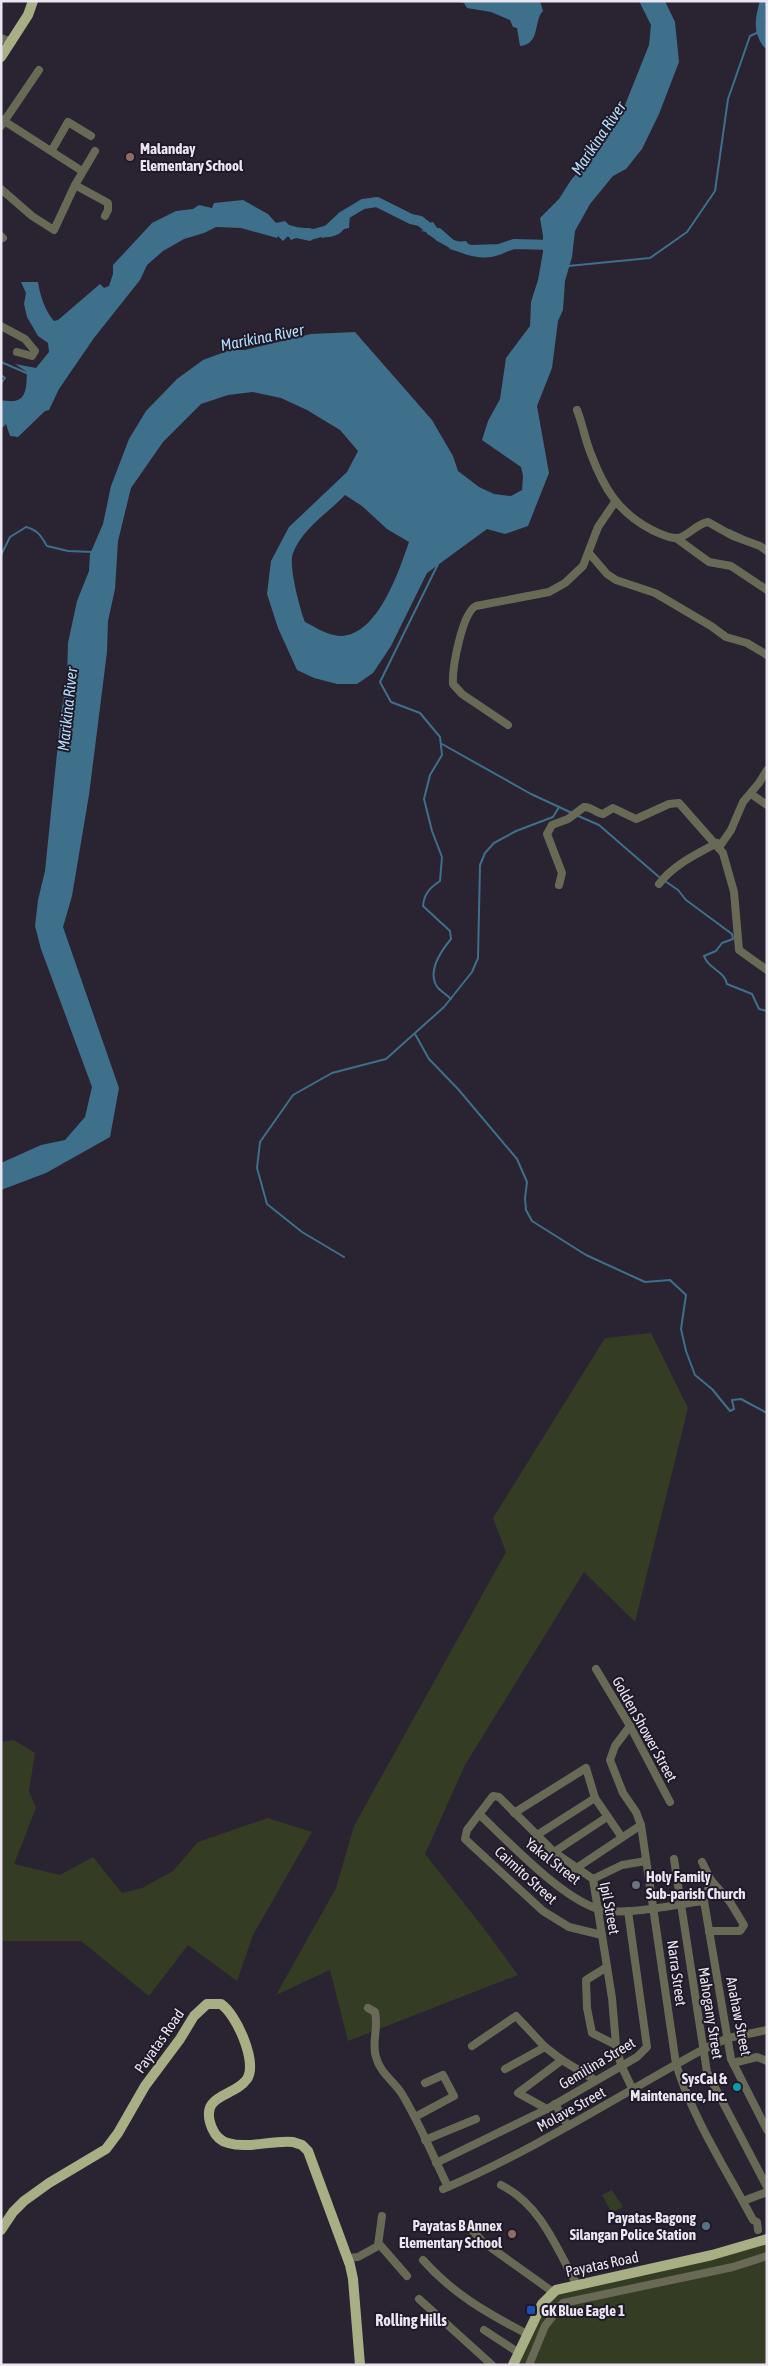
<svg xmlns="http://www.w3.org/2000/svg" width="768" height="2366" viewBox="0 0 768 2366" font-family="'Asap Condensed',sans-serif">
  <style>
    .green { fill: #343d23 }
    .water { fill: #3e6f8b; fill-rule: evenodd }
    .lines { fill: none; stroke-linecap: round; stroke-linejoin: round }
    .stream { stroke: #3e6f8b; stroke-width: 2 }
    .river { stroke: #3e6f8b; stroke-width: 10 }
    .minor { stroke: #686a56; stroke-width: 8 }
    .major { stroke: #a9af84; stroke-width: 10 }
    .education-dot { fill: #8d6e63; stroke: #201928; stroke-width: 2 }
    .worship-dot { fill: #6b7280; stroke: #201928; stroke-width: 2 }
    .culture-dot { fill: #0f9aa8; stroke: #201928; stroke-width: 2 }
    .service-dot { fill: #5c6f8a; stroke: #201928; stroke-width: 2 }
    .transit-dot { fill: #1a4fb4; stroke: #201928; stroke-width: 2 }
    .labels { text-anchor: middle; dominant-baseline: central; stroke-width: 4; stroke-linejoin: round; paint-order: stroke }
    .poi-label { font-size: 15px; font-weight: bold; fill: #eae5f0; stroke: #201928; text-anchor: start }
    .street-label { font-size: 15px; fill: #eae5f0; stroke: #201928 }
    .water-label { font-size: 16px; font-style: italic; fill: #b3dffa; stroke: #201928 }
    .neighbourhood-label { font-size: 16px; font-weight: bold; fill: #eae5f0; stroke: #201928 }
  </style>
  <rect width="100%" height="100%" fill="#2a2332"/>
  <g class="green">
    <polygon points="651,1333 688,1408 635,1622 584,1572 465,1765 425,1854 482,1926 518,1975 348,2041 330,1970 276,1995 336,1888 354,1826 506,1552 493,1518 605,1338"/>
    <polygon points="14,1740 35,1753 29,1791 36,1808 14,1864 60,1875 93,1857 122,1893 142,1888 173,1871 198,1842 268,1818 312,1832 253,1935 237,1981 188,1945 149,1996 81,1941 1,1941 1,1742"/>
    <polygon points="612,2190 623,2207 612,2213 602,2195"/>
    <polygon points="767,2239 767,2365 513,2365 550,2295"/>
  </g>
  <g class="water">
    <path d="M454,1H540L543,11C533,21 541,44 520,46L517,28L513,27L510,20L491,12L467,8L464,3Z"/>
    <path d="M639,1H665L675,22L679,62L659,114L642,149L626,169L613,176L590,204L575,231L572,257L565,281L563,310L558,321L552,368L537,406L549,473L528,526L505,534L487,529L427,573L391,646L373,673L357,684H337L314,678L297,670L278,628L267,594L271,561L289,527L347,472L358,451L340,430L307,410L281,398L253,392L228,395L201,404L163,442L131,488L118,541L115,589L108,621L107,652L89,795L72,896L63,927L119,1088L110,1137L46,1173L1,1190V1163L41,1145L65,1140L85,1117L92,1087L41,949L35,926L38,900L45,871L61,714L67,677L68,643L77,601L89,571L90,554L103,524L111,486L129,439L146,411L177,379L203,360L230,350H245L311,334L355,332L432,420L453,456L458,471L479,487L494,494L511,496L522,490L523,476L521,467L482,440L488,421L500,399L506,358L530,326L531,302L538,280L543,252V236L540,218L559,199L571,180L600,147L623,110L649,45L651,25ZM345,495L362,506L387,529L409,542C399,571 378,635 341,636C329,636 315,627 305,622C300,609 288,565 293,553C302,529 328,513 345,495Z"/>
    <path d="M243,200L268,214L276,223L285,221L289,225L297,227L294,230L299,235L306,231L305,228H309L322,235L340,224L349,208L354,211L362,209L355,214H350L349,228L344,229C338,237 332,236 322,238L321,235L310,241L296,238L291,240L288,236L283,241L278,236L277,238L241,228L216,227L204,233L184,239L163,251L147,265L140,280L94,338L59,389L49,410L45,411L18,437L10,436L6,424L1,429V401C4,400 6,401 9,401C29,403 26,382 27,372L15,364L36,368L49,352L48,343L38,336L27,317L24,304L26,293L21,282H38C40,295 45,311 54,321L58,320L100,284L104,288L109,286L113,274V265L152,223L176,211L193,209L199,205L212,208L214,203Z"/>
    <path d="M433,222L437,228H440L456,242L466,241L469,245L464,247L466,250L473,252L477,249H486L487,251L500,250L506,246L508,251C485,264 464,256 437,241L435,238L427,234L428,232L420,231L429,229V223Z"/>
  </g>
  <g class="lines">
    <g class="stream">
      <polyline points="568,266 650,258 687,232 715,191 728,99 750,36 761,31"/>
      <polyline points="1,362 29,374"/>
      <polyline points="1,375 5,378 1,383"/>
      <polyline points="729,530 742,536"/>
      <path d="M1,555L10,537L26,527C38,530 41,536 47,546L68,551L92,552"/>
      <path d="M438,564L380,682L391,702L420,713L440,737L442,755L430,775L424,799L432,831L442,857L440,881C431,887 424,893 423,906L450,931L451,939C441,951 426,972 438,988C442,992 447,995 451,999"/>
      <polyline points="442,744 531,794 572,813"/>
      <polyline points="576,815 599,825 659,877"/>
      <path d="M665,881L678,890L686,900L732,934L733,939L722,943L716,951L704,956C708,969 724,970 727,984L752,994L759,1009L767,1011"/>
      <polyline points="415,1034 429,1059 458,1089 517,1159 527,1182 525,1198 526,1210 532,1221 586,1255 645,1282 670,1280 686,1295 681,1329 686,1351 695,1375 712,1389 730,1411 734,1409 732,1400 741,1399 767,1413"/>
      <polyline points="344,1257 302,1232 267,1204 257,1168 260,1142 293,1095 332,1073 386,1059 444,1007 472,972 478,958 480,865 485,853 494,843 516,831 553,817 559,807"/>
    </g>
    <g class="river">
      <path d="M765,1C761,16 757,29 767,43"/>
      <polyline points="285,231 314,234 328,230 343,216 363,204 377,202 411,219 420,221 439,236"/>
      <polyline points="453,245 471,250 499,249 514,244 552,245"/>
    </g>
    <g class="minor">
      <polyline points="1,38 12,42"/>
      <polyline points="1,119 82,171"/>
      <polyline points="1,126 39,70"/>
      <polyline points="52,150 68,122 91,136"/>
      <polyline points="75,185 108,203 108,210 105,216"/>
      <polyline points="1,189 32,216 54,230 75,185 95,151"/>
      <polyline points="1,236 3,238"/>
      <polyline points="1,326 25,339 35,351 32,356 17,352"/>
      <path d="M577,410C583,425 585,440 591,454C604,489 619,513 652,530C659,533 670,539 678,538C687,537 696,524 708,522L733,536L760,546L767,551"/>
      <polyline points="676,538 709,562 731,566 767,590"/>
      <polyline points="589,553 607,574 616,580 655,593 711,626 726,637 747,643 767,655"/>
      <path d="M508,725L462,694L453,684C452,668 462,613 476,606L549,592L565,583L583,566L598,527L615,502"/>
      <polyline points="751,794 767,805"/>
      <polyline points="720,846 731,830 743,802 759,783 767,770"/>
      <path d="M659,884C673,865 697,854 717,843"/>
      <path d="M559,885L562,873L547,834L552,825L568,819L584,807C591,806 595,813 603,814L613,808L636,819L669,804L679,803L723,853L734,892L739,950L767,970"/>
      <polyline points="596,1669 630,1726 670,1802"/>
      <path d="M630,1726L615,1746L610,1760L623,1793L636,1812L641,1825L676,2064C693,2119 726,2169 753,2220L757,2222L758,2230"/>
      <polyline points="514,1813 586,1768 595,1798 621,1836"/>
      <path d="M479,1814C509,1842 559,1896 598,1909C623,1917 676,1904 704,1901"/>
      <polyline points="537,1835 595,1798"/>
      <polyline points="554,1852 607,1817"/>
      <polyline points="674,1859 707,2072 767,2187"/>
      <polyline points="702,1862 711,1880 730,1902 744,1925 740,1931 709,1931"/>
      <polyline points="575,1869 641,1825"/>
      <polyline points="593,1879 622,1865 646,1861"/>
      <polyline points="711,1880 704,1901 731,2059 767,2130"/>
      <polyline points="602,1935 569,1927 543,1911 465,1839 467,1830 493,1796 499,1797 554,1852 593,1879 612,1998 616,2045 621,2065 633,2090"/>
      <polyline points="607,1967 586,1980 587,2008 592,2033 616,2045"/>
      <path d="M368,2008L375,2012C379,2029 371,2042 376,2057C380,2073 394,2081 402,2094C420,2124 433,2156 448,2187"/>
      <polyline points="472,2046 516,2016 545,2047 562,2060 595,2080"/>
      <polyline points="733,2063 757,2057 767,2061"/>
      <polyline points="505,2069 545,2047"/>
      <polyline points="555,2104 568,2126"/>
      <polyline points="547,2109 518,2093 562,2060"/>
      <polyline points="415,2117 454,2096 443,2075 425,2083"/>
      <polyline points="425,2140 476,2119"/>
      <polyline points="436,2163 547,2109 637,2057 647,2047 628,1911"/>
      <path d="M501,2185C541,2205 556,2247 577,2285"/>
      <path d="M443,2189C533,2151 616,2097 702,2050L728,2038L767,2030"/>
      <polyline points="743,2201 767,2192"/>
      <polyline points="470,2228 483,2242 553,2292"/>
      <polyline points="378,2245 382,2216"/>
      <polyline points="349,2258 358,2257 380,2245 407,2276"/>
      <path d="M423,2260C453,2294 487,2313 527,2334"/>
      <polyline points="419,2299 492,2365"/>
      <polyline points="484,2330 519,2353"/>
      <polyline points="529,2365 545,2326 563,2303 733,2267 767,2256"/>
    </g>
    <g class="major">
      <polyline points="1,57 28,15 33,1"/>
      <path d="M1,2230L13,2212L24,2201L49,2183L106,2149L118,2133L145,2086L180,2039L194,2016L207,2004H221C236,2014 258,2062 247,2079C234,2098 198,2093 212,2128C215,2135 220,2141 228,2143C248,2149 272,2140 293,2142L302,2145L308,2151L350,2265L353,2279L360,2365"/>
      <polyline points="513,2365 542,2304 556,2290 712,2255 767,2239"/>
    </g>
  </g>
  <g class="education-dot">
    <circle cx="130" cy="157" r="5"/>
    <circle cx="512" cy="2234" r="5"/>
  </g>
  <circle class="worship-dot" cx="636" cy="1885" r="5"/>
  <circle class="culture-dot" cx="737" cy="2087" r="5"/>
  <circle class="service-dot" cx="706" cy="2226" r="5"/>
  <rect class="transit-dot" x="526" y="2305" width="10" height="10" rx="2.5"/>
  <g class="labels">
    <g class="poi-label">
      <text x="140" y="148">Malanday<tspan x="140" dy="17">Elementary School</tspan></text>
      <text x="646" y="1876">Holy Family<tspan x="646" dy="17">Sub-parish Church</tspan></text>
      <text x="727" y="2078" text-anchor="end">SysCal &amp;<tspan x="727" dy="17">Maintenance, Inc.</tspan></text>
      <text x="696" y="2217" text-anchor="end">Payatas-Bagong<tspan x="696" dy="17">Silangan Police Station</tspan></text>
      <text x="502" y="2225" text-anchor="end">Payatas B Annex<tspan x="502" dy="17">Elementary School</tspan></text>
      <text x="541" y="2310">GK Blue Eagle 1</text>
    </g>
    <g class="street-label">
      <text transform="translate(645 1729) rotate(61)">Golden Shower Street</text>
      <text transform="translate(553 1861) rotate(38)">Yakal Street</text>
      <text transform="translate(526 1875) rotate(42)">Caimito Street</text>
      <text transform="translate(610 1908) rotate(79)">Ipil Street</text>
      <text transform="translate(677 1973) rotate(82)">Narra Street</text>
      <text transform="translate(711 2013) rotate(81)">Mahogany Street</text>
      <text transform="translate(739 2016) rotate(79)">Anahaw Street</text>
      <text transform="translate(159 2041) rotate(-55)">Payatas Road</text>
      <text transform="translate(597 2063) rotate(-31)">Gemilina Street</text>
      <text transform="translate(571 2109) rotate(-29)">Molave Street</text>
      <text transform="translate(602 2264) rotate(-12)">Payatas Road</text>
    </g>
    <g class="water-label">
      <text transform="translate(598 138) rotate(-56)">Marikina River</text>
      <text transform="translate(262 337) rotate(-11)">Marikina River</text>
      <text transform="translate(67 709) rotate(-84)">Marikina River</text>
    </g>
    <g class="neighbourhood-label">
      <text x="411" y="2320">Rolling Hills</text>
    </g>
  </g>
  <rect width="768" height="2366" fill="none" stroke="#eae5f0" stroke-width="5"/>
</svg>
